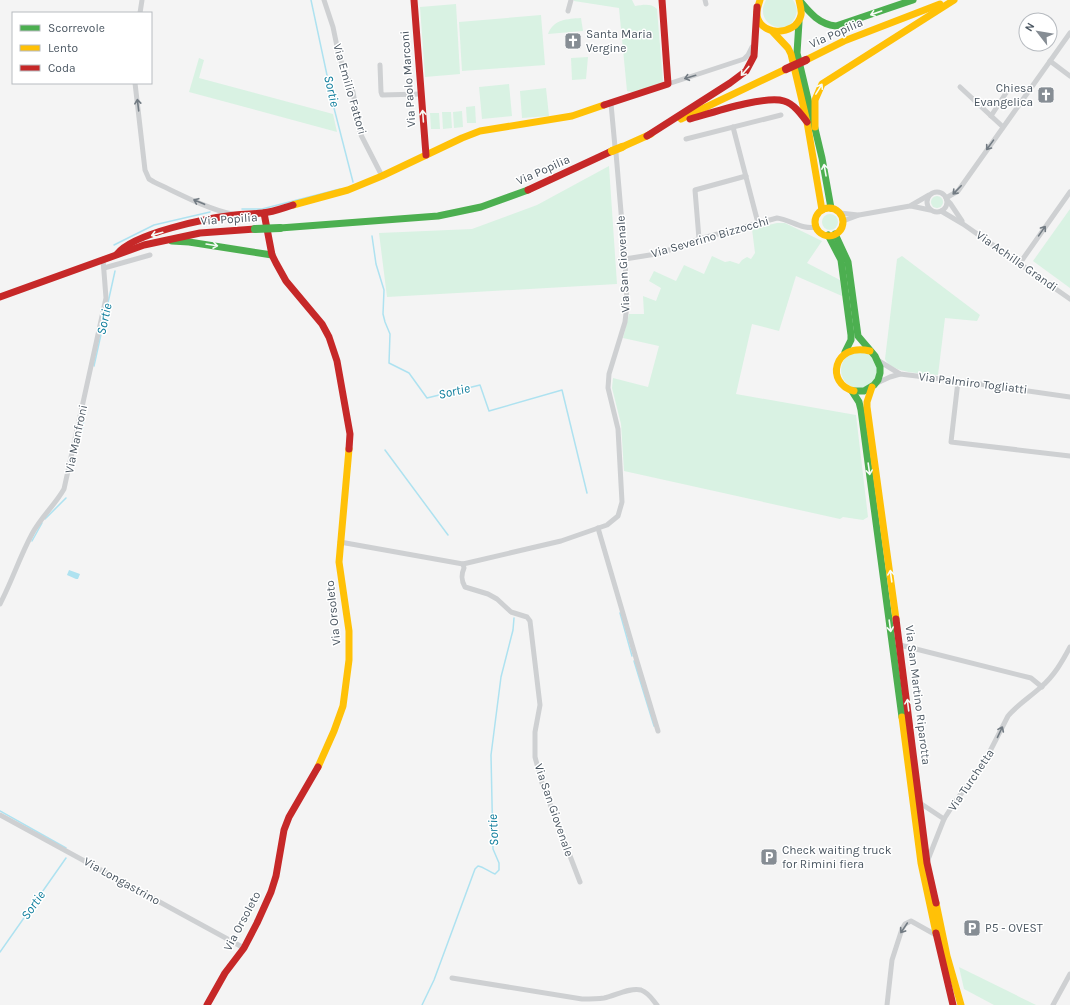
<svg xmlns="http://www.w3.org/2000/svg" width="1070" height="1005" viewBox="0 0 1070 1005" font-family="Karla,sans-serif">
  <style>
    .green { fill: #d9f2e3 }
    .water { fill: #aee2f0 }
    .lines { fill: none; stroke-linecap: round; stroke-linejoin: round }
    .stream { stroke: #aee2f0; stroke-width: 1.5 }
    .street { stroke: #ced0d2; stroke-width: 5 }
    .fast { stroke: #4caf50; stroke-width: 7 }
    .slow { stroke: #ffc107; stroke-width: 7 }
    .jam { stroke: #c62828; stroke-width: 7 }
    .fast-bridge { stroke: #4caf50; stroke-width: 8 }
    .slow-bridge { stroke: #ffc107; stroke-width: 8 }
    .jam-bridge { stroke: #c62828; stroke-width: 8 }
    .oneway { stroke: #f6fbf6 }
    .oneway2 { stroke: #727b83 }
    .labels { text-anchor: middle; dominant-baseline: central; stroke-width: 3; stroke-linejoin: round; paint-order: stroke }
    .street-label { font-size: 12px; fill: #4a5661; stroke: #fff }
    .poi-label { font-size: 12px; fill: #4a5661; stroke: #fff; text-anchor: start }
    .water-label { font-size: 13px; font-style: italic; fill: #0c7c9b; stroke: #fff }
  </style>
  <rect width="100%" height="100%" fill="#f4f4f4"/>
  <g class="green">
    <path d="M574,0H632L635,6C643,5 651,3 657,9L663,82C653,88 636,95 627,91L619,8L574,1Z"/>
    <path d="M766,0H793C796,5 798,9 796,15C789,39 752,25 766,0Z"/>
    <polygon points="456,4 460,74 425,77 420,7"/>
    <polygon points="541,15 545,65 462,71 459,22"/>
    <path d="M581,18L583,31L548,34C554,19 567,19 581,18Z"/>
    <polygon points="588,57 586,79 572,80 571,58"/>
    <polygon points="199,58 204,60 199,78 333,114 337,132 189,92"/>
    <polygon points="509,84 512,116 482,119 479,87"/>
    <polygon points="546,88 549,116 522,118 520,91"/>
    <polygon points="475,106 476,123 467,123 466,107"/>
    <polygon points="462,111 463,127 454,128 453,112"/>
    <polygon points="442,112 451,112 452,128 443,129"/>
    <polygon points="430,113 439,113 440,129 431,129"/>
    <polygon points="609,166 617,284 387,297 379,233 472,229 537,205"/>
    <circle cx="937" cy="202" r="6"/>
    <polygon points="1070,209 1070,288 1033,261"/>
    <circle cx="830" cy="222" r="8"/>
    <polygon points="777,223 785,223 822,241 807,263 840,280 842,296 796,276 779,331 752,324 736,394 856,415 868,517 863,520 843,517 840,519 624,471 621,424 612,388 613,378 648,387 659,346 623,338 629,314 644,314 643,296 656,301 661,288 649,281 654,271 676,281 684,265 704,274 712,256 725,262 730,261 739,264 742,260 747,257 751,259 755,253 752,229"/>
    <path d="M902,256L980,315L977,321L945,318L938,375C923,373 892,374 885,359L897,259Z"/>
    <circle cx="859" cy="370" r="18"/>
    <polygon points="959,967 1036,1005 994,1005 964,989"/>
  </g>
  <polygon class="water" points="69,570 80,574 78,579 76,579 67,575"/>
  <g class="lines">
    <g class="stream">
      <polyline points="311,0 334,108 353,182"/>
      <polyline points="242,209 262,209 340,189"/>
      <polyline points="372,236 376,264 384,290 383,314 385,322 390,334 389,363 409,373 427,398 480,385 489,411 562,390 587,493"/>
      <polyline points="114,245 154,225 210,212"/>
      <polyline points="94,366 115,271"/>
      <polyline points="82,433 85,411"/>
      <polyline points="385,450 448,535"/>
      <polyline points="45,519 66,498"/>
      <polyline points="32,541 42,523"/>
      <polyline points="620,613 632,656"/>
      <polyline points="634,661 654,726"/>
      <polyline points="0,811 66,848"/>
      <polyline points="0,952 66,858"/>
      <path d="M422,1005L434,980L475,869L478,866C484,867 489,872 495,874L499,870V863L493,849L491,755L501,677L513,630L514,618"/>
    </g>
    <g class="street">
      <polyline points="324,0 333,27 339,56 353,92 360,133 382,176"/>
      <polyline points="705,0 706,4"/>
      <polyline points="568,11 571,0"/>
      <polyline points="140,13 142,0"/>
      <polyline points="1050,61 1070,76"/>
      <polyline points="380,65 381,92 382,95 421,94"/>
      <path d="M135,83L145,170L149,179L154,182C178,193 207,209 232,214"/>
      <polyline points="668,84 744,59 748,55 752,47"/>
      <polyline points="960,87 1003,127"/>
      <polyline points="611,104 615,147"/>
      <polyline points="991,116 1006,93"/>
      <polyline points="733,127 758,223"/>
      <polyline points="686,139 781,115"/>
      <circle cx="937" cy="202" r="10"/>
      <polyline points="946,198 958,191 1070,33"/>
      <polyline points="947,200 950,203 962,221"/>
      <polyline points="911,206 930,210"/>
      <polyline points="941,211 963,224 1070,299"/>
      <polyline points="840,213 858,215"/>
      <polyline points="843,221 859,215 910,206 929,195"/>
      <polyline points="699,239 695,190 746,176"/>
      <path d="M625,259L656,254L679,247L699,239L777,218C792,220 801,230 817,227"/>
      <polyline points="1020,263 1070,192"/>
      <polyline points="104,268 150,255"/>
      <polyline points="879,361 900,374 966,382 1070,397"/>
      <polyline points="958,381 951,442 1070,456"/>
      <polyline points="877,383 890,377 900,374"/>
      <polyline points="598,528 636,658 658,731"/>
      <polyline points="340,542 463,564 561,541 607,525 618,516 622,502 618,429 608,388 609,374 625,322 627,304 625,259 616,153"/>
      <path d="M463,564L464,568C461,575 461,580 465,587L488,594L497,599L511,612L527,617L530,621L540,705L535,732V757L542,783L580,882"/>
      <path d="M0,604C12,581 20,556 32,534C41,517 55,505 64,489L106,298L103,259"/>
      <polyline points="900,645 1031,678 1042,687"/>
      <polyline points="920,803 944,819"/>
      <polyline points="0,815 244,948"/>
      <path d="M927,862L944,819L955,802L984,763L1008,716C1017,705 1030,697 1041,687C1054,676 1062,662 1070,647"/>
      <path d="M452,978L582,999C589,999 597,999 604,998C615,996 630,987 641,990C649,993 652,999 657,1005"/>
      <polyline points="887,1005 892,960 902,929 905,924 911,921 936,935"/>
      <polyline points="1053,1005 1070,974"/>
    </g>
    <g class="fast">
      <path d="M800,1C810,13 819,24 836,26L913,0"/>
      <polyline points="799,22 797,53 822,158 831,208"/>
      <polyline points="280,228 438,216 481,207 528,190"/>
      <polyline points="835,234 848,262 858,336 875,356 880,367 880,373 878,380 874,385 864,391 854,391"/>
      <polyline points="828,235 841,260 851,335 851,340 845,352"/>
      <polyline points="172,241 189,242 272,255"/>
      <polyline points="852,391 859,402 861,410 902,717"/>
    </g>
    <g class="slow">
      <path d="M760,0C759,4 757,8 757,12C756,36 796,38 801,15C802,11 800,5 799,0"/>
      <polyline points="773,32 788,48 791,54 807,122 822,210"/>
      <polyline points="806,60 844,41 940,4"/>
      <polyline points="681,119 786,69"/>
      <polyline points="815,127 815,100 822,84 954,0"/>
      <polyline points="622,147 651,134"/>
      <polyline points="293,205 348,190 382,176 462,138 480,131 572,116 604,105"/>
      <circle cx="829" cy="222" r="14"/>
      <polyline points="872,387 867,402 867,407 896,619"/>
      <path d="M854,391C825,384 833,342 870,351"/>
      <polyline points="902,717 921,863 936,933"/>
      <polyline points="318,767 334,731 343,706 349,660 349,631 339,562 349,449"/>
      <polyline points="936,903 947,956 961,1005"/>
    </g>
    <g class="jam">
      <polyline points="414,0 426,155"/>
      <polyline points="604,105 668,84 662,0"/>
      <path d="M690,119C711,113 765,95 784,101C794,104 801,114 807,122"/>
      <polyline points="647,136 730,83 746,71 754,56 757,7"/>
      <polyline points="528,190 612,151"/>
      <polyline points="264,213 272,255 276,263 286,281 322,324 329,337 337,361 350,434 349,449"/>
      <path d="M117,254C133,233 208,218 235,215C244,214 254,214 263,213C273,212 283,208 293,205"/>
      <polyline points="0,297 144,245 200,233 255,229"/>
      <polyline points="896,619 927,863 936,903"/>
      <polyline points="936,933 953,1005"/>
      <polyline points="207,1005 225,973 244,948 257,923 271,892 276,876 284,830 289,817 318,767"/>
    </g>
    <polyline class="fast-bridge" points="255,229 280,228"/>
    <polyline class="slow-bridge" points="612,151 622,147"/>
    <polyline class="jam-bridge" points="786,69 806,60"/>
  </g>
  <defs><path id="oneway-shaft" d="M-6 0H5M1.5-3L5.5 0L1.5 3" fill="none" stroke-width="1.6" stroke-linecap="round" stroke-linejoin="round"/></defs>
  <g class="oneway">
    <use href="#oneway-shaft" transform="translate(876 13) rotate(161)"/>
    <use href="#oneway-shaft" transform="translate(745 71) rotate(130)"/>
    <use href="#oneway-shaft" transform="translate(819 89) rotate(-58)"/>
    <use href="#oneway-shaft" transform="translate(423 116) rotate(-94)"/>
    <use href="#oneway-shaft" transform="translate(825 170) rotate(-100)"/>
    <use href="#oneway-shaft" transform="translate(157 234) rotate(164)"/>
    <use href="#oneway-shaft" transform="translate(212 245) rotate(9)"/>
    <use href="#oneway-shaft" transform="translate(869 469) rotate(82)"/>
    <use href="#oneway-shaft" transform="translate(891 576) rotate(-98)"/>
    <use href="#oneway-shaft" transform="translate(890 626) rotate(82)"/>
    <use href="#oneway-shaft" transform="translate(908 705) rotate(-97)"/>
  </g>
  <g class="oneway2">
    <use href="#oneway-shaft" transform="translate(690 77) rotate(163)"/>
    <use href="#oneway-shaft" transform="translate(138 105) rotate(-97)"/>
    <use href="#oneway-shaft" transform="translate(990 145) rotate(126)"/>
    <use href="#oneway-shaft" transform="translate(957 190) rotate(134)"/>
    <use href="#oneway-shaft" transform="translate(199 202) rotate(-157)"/>
    <use href="#oneway-shaft" transform="translate(1042 231) rotate(-55)"/>
    <use href="#oneway-shaft" transform="translate(1000 732) rotate(-65)"/>
    <use href="#oneway-shaft" transform="translate(904 928) rotate(124)"/>
  </g>
  <defs>
    <g id="church-square" transform="scale(0.9)"><rect x="-9" y="-9" width="18" height="18" rx="4" fill="#868d94" stroke="#fff"/><path d="M-1.2-6h2.4v3.5h3.3v2.4h-3.3V6h-2.4V-.1h-3.3v-2.4h3.3Z" fill="#fff"/></g>
    <g id="parking-square" transform="scale(0.9)"><rect x="-9" y="-9" width="18" height="18" rx="4" fill="#868d94" stroke="#fff"/><path d="M-3.5-5.5H1a3.5 3.5 0 0 1 0 7H-1V5.5H-3.5ZM-1-3.4V-.6H.8a1.4 1.4 0 0 0 0-2.8Z" fill="#fff"/></g>
  </defs>
  <g fill-rule="evenodd">
    <use href="#church-square" x="573" y="41"/>
    <use href="#church-square" x="1046" y="95"/>
    <use href="#parking-square" x="769" y="857"/>
    <use href="#parking-square" x="972" y="928"/>
  </g>
  <g class="labels">
    <g class="street-label">
      <text transform="translate(836 33) rotate(-24)">Via Popilia</text>
      <text transform="translate(408 79) rotate(-94)">Via Paolo Marconi</text>
      <text transform="translate(350 89) rotate(74)">Via Emilio Fattori</text>
      <text transform="translate(543 170) rotate(-24)">Via Popilia</text>
      <text transform="translate(229 219) rotate(-4)">Via Popilia</text>
      <text transform="translate(710 237) rotate(-16)">Via Severino Bizzocchi</text>
      <text transform="translate(1017 261) rotate(35)">Via Achille Grandi</text>
      <text transform="translate(623 264) rotate(-93)">Via San Giovenale</text>
      <text transform="translate(973 383) rotate(7)">Via Palmiro Togliatti</text>
      <text transform="translate(76 439) rotate(-78)">Via Manfroni</text>
      <text transform="translate(333 613) rotate(-96)">Via Orsoleto</text>
      <text transform="translate(918 695) rotate(83)">Via San Martino Riparotta</text>
      <text transform="translate(971 780) rotate(-56)">Via Turchetta</text>
      <text transform="translate(554 810) rotate(71)">Via San Giovenale</text>
      <text transform="translate(122 881) rotate(29)">Via Longastrino</text>
      <text transform="translate(242 921) rotate(-62)">Via Orsoleto</text>
    </g>
    <g class="poi-label">
      <text x="586" y="34">Santa Maria<tspan x="586" dy="14">Vergine</tspan></text>
      <text x="1033" y="88" text-anchor="end">Chiesa<tspan x="1033" dy="14">Evangelica</tspan></text>
      <text x="782" y="850">Check waiting truck<tspan x="782" dy="14">for Rimini fiera</tspan></text>
      <text x="985" y="928">P5 - OVEST</text>
    </g>
    <g class="water-label">
      <text transform="translate(332 91) rotate(77)">Sortie</text>
      <text transform="translate(104 319) rotate(-78)">Sortie</text>
      <text transform="translate(454 391) rotate(-13)">Sortie</text>
      <text transform="translate(493 830) rotate(-93)">Sortie</text>
      <text transform="translate(33 905) rotate(-55)">Sortie</text>
    </g>
  </g>
  <rect x="12" y="12" width="140" height="72" fill="#ffffff" stroke="#b7bbc0"/>
  <rect x="20" y="25" width="20" height="6" fill="#4caf50" stroke="#b7bbc0"/>
  <text x="48" y="32" font-size="12" fill="#4a5661">Scorrevole</text>
  <rect x="20" y="45" width="20" height="6" fill="#ffc107" stroke="#b7bbc0"/>
  <text x="48" y="52" font-size="12" fill="#4a5661">Lento</text>
  <rect x="20" y="65" width="20" height="6" fill="#c62828" stroke="#b7bbc0"/>
  <text x="48" y="72" font-size="12" fill="#4a5661">Coda</text>
  <g transform="translate(1038 32) rotate(301)"><circle r="19" fill="#ffffff" stroke="#b7bbc0"/>
  <path d="M0-3L7 15L0 10L-7 15Z" fill="#868d94"/>
  <text y="-6" font-size="11" font-weight="bold" text-anchor="middle" fill="#4a5661">N</text>
  </g>
</svg>
